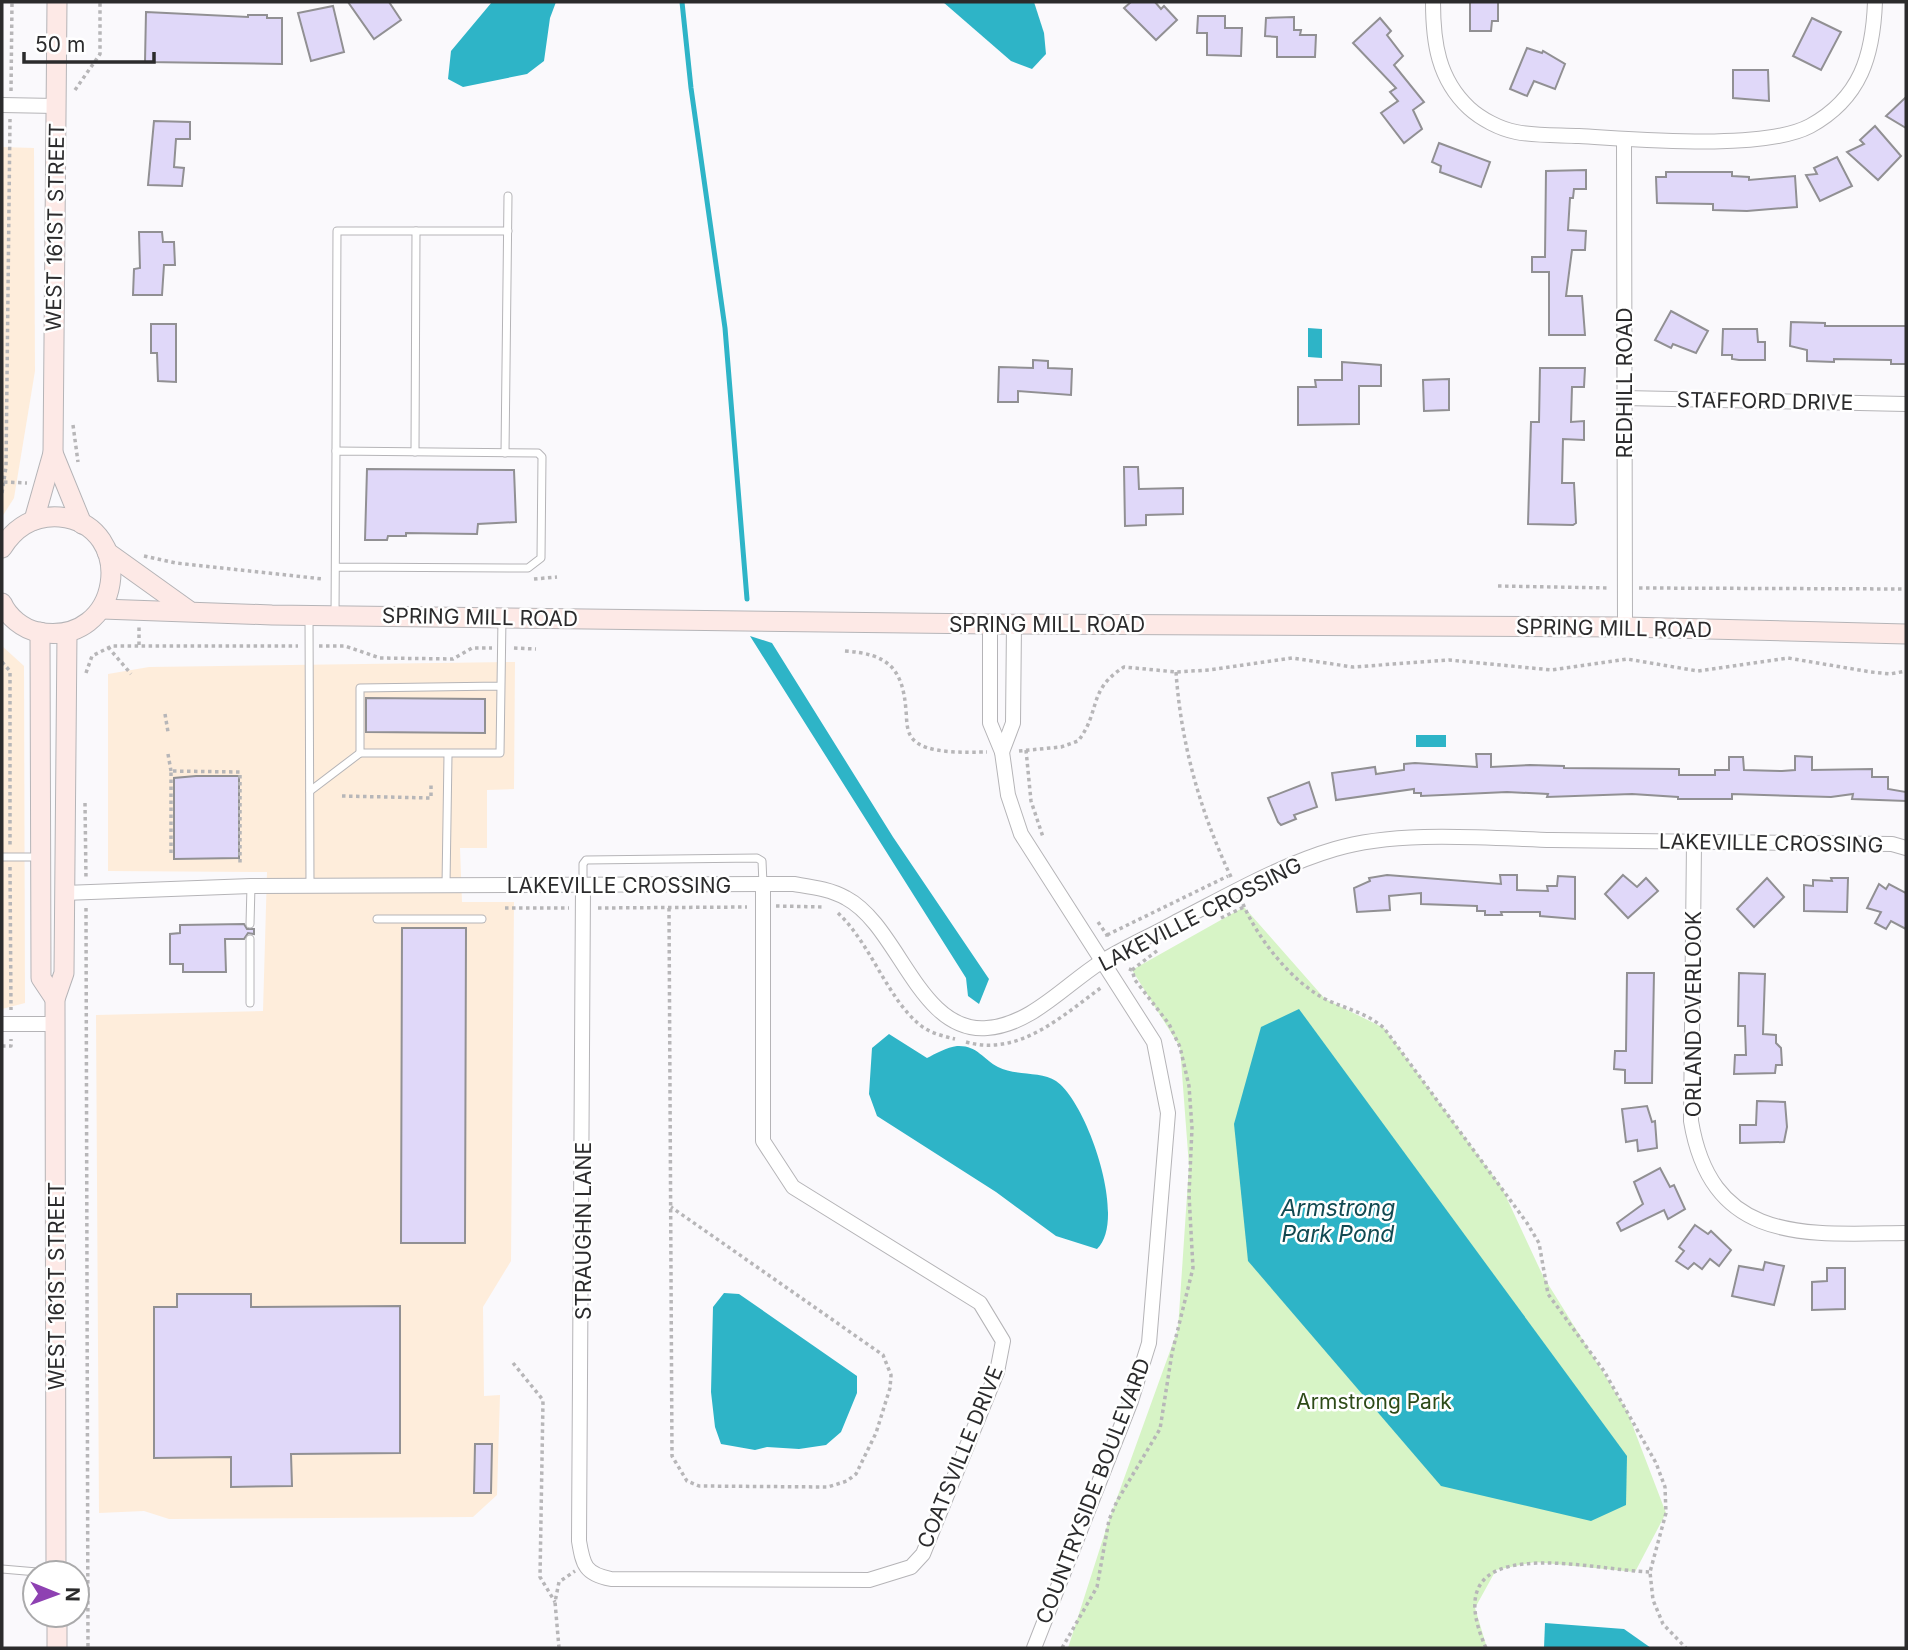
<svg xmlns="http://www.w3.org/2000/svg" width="1908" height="1650" viewBox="0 0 1908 1650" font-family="Inter,sans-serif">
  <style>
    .commercial { fill: #feeddb }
    .green { fill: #d7f4c6 }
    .water { fill: #2eb4c7 }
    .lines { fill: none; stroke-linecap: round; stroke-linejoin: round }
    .stream { stroke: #2eb4c7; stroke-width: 5 }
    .building { fill: #e0d8f9; stroke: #919093; stroke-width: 2 }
    .lane-casing { stroke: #b5b4b7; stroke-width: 9 }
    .street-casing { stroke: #b5b4b7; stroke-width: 16 }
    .secondary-casing { stroke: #b5b4b7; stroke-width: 21 }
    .path { stroke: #b7b6b8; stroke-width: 3.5; stroke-dasharray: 3.5 3.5; stroke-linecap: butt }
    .lane { stroke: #fff; stroke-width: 7 }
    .street { stroke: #fff; stroke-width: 14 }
    .secondary { stroke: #fde9e6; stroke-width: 19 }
    .labels { text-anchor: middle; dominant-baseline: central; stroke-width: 5; stroke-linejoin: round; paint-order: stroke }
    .street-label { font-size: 21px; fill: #2b2b2c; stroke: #fff }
    .park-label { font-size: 21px; fill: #2e4b18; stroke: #fff }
    .water-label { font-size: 23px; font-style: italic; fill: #124951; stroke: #fff }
  </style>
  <rect width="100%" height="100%" fill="#faf9fc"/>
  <g class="commercial">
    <polygon points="2,147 34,148 35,371 14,498 2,517"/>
    <polygon points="2,646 24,666 25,1003 2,1009"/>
    <polygon points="515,662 514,789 487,790 487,848 460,848 462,902 514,902 511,1261 483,1307 484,1396 500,1395 497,1495 473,1517 169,1519 144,1511 99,1513 96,1015 263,1011 267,872 108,871 108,674 149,667"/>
  </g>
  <polygon class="green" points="1244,907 1325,999 1384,1028 1502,1188 1543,1276 1627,1411 1666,1513 1635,1572 1535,1562 1496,1570 1475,1608 1487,1648 1068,1648 1109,1520 1178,1329 1189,1166 1180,1047 1132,970"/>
  <g class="water">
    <polygon points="492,2 556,2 550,18 544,61 527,74 463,87 448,79 451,51"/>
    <polygon points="943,2 1034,2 1044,33 1046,54 1032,69 1011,61"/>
    <polygon points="1308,328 1322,329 1322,358 1308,357"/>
    <polygon points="750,636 772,643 893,837 989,979 979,1004 968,996 966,978"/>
    <rect x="1416" y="735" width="30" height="12"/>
    <polygon points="1299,1009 1627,1456 1626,1505 1591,1521 1441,1486 1248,1261 1234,1124 1261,1027"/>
    <path d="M889,1034L927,1058C935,1054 947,1047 957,1046C977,1045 983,1059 998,1067C1015,1076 1041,1071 1056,1081C1087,1102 1128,1220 1097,1249L1056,1236L996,1192L877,1116L869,1094L872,1048Z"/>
    <polygon points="724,1293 739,1294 857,1376 857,1393 841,1432 826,1445 799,1449 767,1447 755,1450 721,1444 715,1427 711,1392 713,1307"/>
    <polygon points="1545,1623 1624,1629 1651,1648 1544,1648"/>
  </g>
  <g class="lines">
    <polyline class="stream" points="682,2 691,88 725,328 747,599"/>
  </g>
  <g class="building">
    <polygon points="348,2 389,2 401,20 374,39"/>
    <polygon points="1131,2 1155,2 1161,9 1164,6 1177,20 1156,40 1124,8"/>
    <polygon points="1470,2 1498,2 1498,21 1492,21 1491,31 1470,31"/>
    <polygon points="333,6 344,52 311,61 298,13"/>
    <polygon points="146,12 248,17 248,15 267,15 267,18 282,18 282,64 145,62"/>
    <polygon points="1198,16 1225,16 1225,28 1242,28 1241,56 1207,55 1207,33 1197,33"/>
    <polygon points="1294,17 1294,30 1301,30 1300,35 1316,35 1315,57 1277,57 1277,37 1265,36 1266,18"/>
    <polygon points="1380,18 1391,31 1387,35 1403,56 1394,65 1424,102 1413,110 1422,129 1404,143 1381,113 1398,101 1390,92 1396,88 1353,43"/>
    <polygon points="1812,18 1841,32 1821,70 1793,56"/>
    <polygon points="1527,48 1542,53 1543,51 1565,64 1555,89 1534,81 1527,96 1510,89"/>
    <polygon points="1733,70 1768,70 1769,101 1733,98"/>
    <polygon points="1906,97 1906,128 1886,116"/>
    <polygon points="154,121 190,122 190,139 176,139 174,167 184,168 182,186 148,185"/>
    <polygon points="1875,126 1901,156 1878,180 1847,152 1864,144 1860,140"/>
    <polygon points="1439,143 1490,162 1481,187 1440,172 1441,166 1432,162"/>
    <polygon points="1837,157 1852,186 1820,201 1806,175 1817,174 1814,168"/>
    <polygon points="1586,170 1586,189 1574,189 1573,198 1570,198 1568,230 1586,231 1585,250 1572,250 1566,296 1582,296 1585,335 1549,335 1549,272 1532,272 1532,257 1545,257 1546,171"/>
    <polygon points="1666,172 1732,172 1732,176 1749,177 1749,180 1795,176 1797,207 1747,211 1713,210 1713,204 1657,203 1656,177 1666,177"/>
    <polygon points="139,232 162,232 163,242 174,242 175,265 164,265 162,295 133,295 134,269 140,268"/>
    <polygon points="1671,311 1708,331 1696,353 1673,344 1671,348 1655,340"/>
    <polygon points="1791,322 1825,323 1825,326 1906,326 1906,364 1891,364 1891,360 1834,359 1834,362 1807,361 1807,350 1790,346"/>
    <polygon points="151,324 176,324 176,382 158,381 157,353 151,353"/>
    <polygon points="1723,329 1757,329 1758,342 1765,342 1765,360 1739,360 1732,359 1732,355 1722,355"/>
    <polygon points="1033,360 1048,361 1048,368 1072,369 1071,395 1018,391 1018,402 998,402 999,367 1033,368"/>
    <polygon points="1342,362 1381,365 1381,386 1359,386 1359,424 1298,425 1298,387 1316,387 1315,380 1342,380"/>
    <polygon points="1540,368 1585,368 1584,387 1572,387 1571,422 1584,421 1584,440 1563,439 1562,483 1574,483 1576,523 1573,525 1528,524 1531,422 1539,422"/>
    <polygon points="1449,379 1449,410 1424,411 1423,380"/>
    <polygon points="1124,467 1138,467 1139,489 1183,488 1183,514 1146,515 1146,525 1125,526"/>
    <polygon points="367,469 514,470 516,522 478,524 477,534 406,533 406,536 388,536 387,540 365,540"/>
    <polygon points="366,698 485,699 485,733 366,732"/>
    <polygon points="1476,754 1491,754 1491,767 1530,765 1564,766 1564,768 1679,769 1679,775 1715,775 1715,770 1729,770 1729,757 1743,757 1744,770 1782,771 1795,770 1795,756 1812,757 1812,770 1872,769 1872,777 1888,777 1888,789 1906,792 1906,801 1852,799 1853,794 1831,797 1732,794 1732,799 1678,799 1678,797 1632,794 1547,797 1548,794 1507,792 1421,796 1421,793 1414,793 1414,789 1336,800 1332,773 1375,767 1376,774 1404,770 1404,764 1415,763 1477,767"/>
    <polygon points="196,776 239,776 239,858 174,859 174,778"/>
    <polygon points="1309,782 1317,807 1294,815 1296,819 1281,825 1278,822 1268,798"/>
    <polygon points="1387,875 1501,884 1500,875 1517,875 1517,890 1548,891 1547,886 1557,886 1558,876 1575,877 1575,919 1540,916 1540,912 1501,912 1502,915 1485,915 1485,911 1477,911 1477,906 1421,904 1421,893 1389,896 1390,910 1357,912 1354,888 1370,881 1369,878"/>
    <polygon points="1623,875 1637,887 1646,878 1658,891 1628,918 1605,894"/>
    <polygon points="1767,878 1784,897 1754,927 1737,909"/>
    <polygon points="1831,878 1848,878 1847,912 1804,911 1804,885 1813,886 1813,880 1832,881"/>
    <polygon points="1879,884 1886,889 1889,884 1906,893 1906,929 1891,921 1886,929 1875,923 1881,912 1867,908"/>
    <polygon points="244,924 247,929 254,929 254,934 248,933 244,939 225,939 226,972 183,972 183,964 170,964 170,934 180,933 180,925"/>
    <polygon points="402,928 466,928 465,1243 401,1243"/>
    <polygon points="1627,973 1654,973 1652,1083 1625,1083 1625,1070 1614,1069 1615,1051 1626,1051"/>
    <polygon points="1739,973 1765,974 1763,1034 1776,1035 1776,1043 1781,1048 1782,1065 1776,1065 1775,1073 1734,1074 1735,1055 1746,1055 1745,1026 1738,1026"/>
    <polygon points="1757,1101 1785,1102 1787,1127 1784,1142 1740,1143 1740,1125 1756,1125"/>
    <polygon points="1647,1106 1652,1122 1655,1121 1657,1148 1638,1151 1637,1140 1626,1142 1622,1109"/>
    <polygon points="1660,1168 1670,1187 1674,1185 1685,1209 1668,1219 1664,1210 1621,1231 1617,1223 1643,1204 1634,1182"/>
    <polygon points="1695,1225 1708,1234 1711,1231 1731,1250 1719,1266 1710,1259 1702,1269 1694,1263 1688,1269 1676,1261 1684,1251 1679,1247"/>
    <polygon points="1765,1262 1784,1266 1774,1305 1732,1296 1739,1266 1763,1270"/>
    <polygon points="1827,1268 1845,1268 1845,1309 1812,1310 1812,1282 1827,1281"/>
    <polygon points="177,1294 251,1294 251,1307 400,1306 400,1453 291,1454 292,1486 231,1487 231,1457 154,1458 154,1307 177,1307"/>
    <polygon points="475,1444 492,1444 491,1493 474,1493"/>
  </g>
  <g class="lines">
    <g class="lane-casing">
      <g id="lane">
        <polyline points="336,451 337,231 416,231"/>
        <polyline points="415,452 416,231 508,231"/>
        <polyline points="505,453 508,196"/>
        <polyline points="309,616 310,886"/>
        <polyline points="335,616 336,451 538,453 542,457 541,558 528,568 336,567"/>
        <polyline points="501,686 360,688 360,753 500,753 502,618"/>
        <polyline points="310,791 360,753"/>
        <polyline points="2,857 40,857"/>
        <polyline points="446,885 448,755"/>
        <polyline points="583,885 583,864 586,860 757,858 762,861 763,884"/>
        <polyline points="377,919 482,919"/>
        <polyline points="250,924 251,886"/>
        <polyline points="250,1003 250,939"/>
        <polyline points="2,1569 49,1573"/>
      </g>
    </g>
    <g class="street-casing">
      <g id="street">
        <path d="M1433,2C1433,42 1438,79 1469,108C1481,119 1500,129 1516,132C1536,136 1559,135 1579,136C1635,139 1763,151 1810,126C1861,98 1873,55 1875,2"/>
        <polyline points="2,105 56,106"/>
        <polyline points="1624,139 1625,627"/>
        <polyline points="1624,398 1906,404"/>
        <polyline points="990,624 990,723 1002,752 1008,795 1021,834 1154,1042 1168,1113 1149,1343 1131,1401 1034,1648"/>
        <polyline points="1002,752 1013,723 1014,624"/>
        <path d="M1694,843L1691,1121C1712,1246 1808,1234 1906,1233"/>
        <path d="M583,887L579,1541C583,1565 585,1574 611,1579L869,1580L911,1567L923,1554L997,1372L1003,1341L980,1303L793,1187L763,1141V885"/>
        <path d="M64,893L251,886L794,884C812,887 830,889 846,898C899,926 919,1034 987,1028C1031,1025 1066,984 1101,962C1125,947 1151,936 1176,922C1227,896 1280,865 1335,849C1397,830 1487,838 1552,840C1666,842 1779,843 1892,844L1906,848"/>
        <polyline points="2,1024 55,1024"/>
      </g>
    </g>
    <g class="secondary-casing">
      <g id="secondary">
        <polyline points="53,453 82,524"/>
        <polyline points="34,520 53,453 57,2"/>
        <path d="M2,548C15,527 35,515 60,517C138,525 123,648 38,632C23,629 8,617 2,603"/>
        <polyline points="107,552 188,610"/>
        <polyline points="102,609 272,615 990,624 1625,627 1906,634"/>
        <polyline points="40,632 41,978 55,999"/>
        <polyline points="56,1573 55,999 64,973 67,633"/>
        <polyline points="57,1615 57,1648"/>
      </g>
    </g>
    <g class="path">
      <polyline points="75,90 100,54 100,2"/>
      <polyline points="11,91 12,2"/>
      <polyline points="73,425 78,462"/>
      <polyline points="4,482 27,483"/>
      <polyline points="2,493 6,467 10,119"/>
      <polyline points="144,556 176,563 323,579"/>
      <polyline points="534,579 557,577"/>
      <polyline points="1498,586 1610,588"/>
      <polyline points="1639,588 1906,589"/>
      <polyline points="139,645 139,627"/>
      <polyline points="319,646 345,646 380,658 453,659 472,648 492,648"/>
      <polyline points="108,647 131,674"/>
      <polyline points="514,648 536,649"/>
      <path d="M845,651C888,654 903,668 906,711C907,720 906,730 912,738C925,755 967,752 987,752"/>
      <polyline points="2,662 10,671 10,846"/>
      <path d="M1176,672C1181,744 1200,811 1231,877"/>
      <polyline points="86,673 92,656 112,646 298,646"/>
      <polyline points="165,714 168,732"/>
      <polyline points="1026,750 1031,801 1043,837"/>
      <path d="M1019,751L1061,747L1078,741C1101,712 1087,690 1124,667L1176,672L1209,670L1292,658L1353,667L1449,660L1552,670L1627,659L1698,671L1788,658L1871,672L1890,674L1906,671"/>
      <polyline points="168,754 171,771"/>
      <polyline points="342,796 431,798 431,782"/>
      <polyline points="85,803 86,879"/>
      <polyline points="171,853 171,771 240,772 240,866"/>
      <polyline points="10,867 11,1010"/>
      <path d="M1243,904C1258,939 1291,981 1325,999C1346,1009 1365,1012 1384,1028L1527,1223L1539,1243L1548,1294L1604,1371L1656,1463L1665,1487L1666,1513L1650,1572L1653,1600L1663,1624L1686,1648"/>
      <polyline points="776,906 824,907"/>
      <polyline points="86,908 88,1648"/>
      <polyline points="505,908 569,908"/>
      <polyline points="598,908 747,907"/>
      <polyline points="669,908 672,1456 687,1481 699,1486 828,1487 847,1481 856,1474 876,1433 890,1388 891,1375 883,1355 671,1207"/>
      <path d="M838,913C871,944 887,998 920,1025C930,1033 943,1036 955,1039"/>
      <polyline points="1221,918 1244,907"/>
      <polyline points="1098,922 1107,935 1107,939"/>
      <polyline points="1107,935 1228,876"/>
      <polyline points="1132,970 1158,950"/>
      <path d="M966,1042C1019,1057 1062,1016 1102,987"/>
      <polyline points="2,1046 11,1046 11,1039"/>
      <polyline points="513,1363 543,1400 540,1577 555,1602"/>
      <polyline points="559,1648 555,1602 559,1582 575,1571"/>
      <polyline points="1062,1648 1097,1587 1109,1520 1117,1501 1160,1429 1172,1353 1193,1268 1189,1195 1192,1128 1189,1086 1180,1047 1169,1024 1135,980 1132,970 1126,968"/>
      <path d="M1486,1648C1432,1527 1588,1570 1650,1572"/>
    </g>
    <use href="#lane" class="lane"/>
    <use href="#street" class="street"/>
    <use href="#secondary" class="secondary"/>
  </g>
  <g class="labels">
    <g class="street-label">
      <text transform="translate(55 227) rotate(-89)">WEST 161ST STREET</text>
      <text transform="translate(1624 383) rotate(-90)">REDHILL ROAD</text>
      <text transform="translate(1765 401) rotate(1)">STAFFORD DRIVE</text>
      <text transform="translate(480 617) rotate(1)">SPRING MILL ROAD</text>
      <text x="1047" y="624">SPRING MILL ROAD</text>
      <text transform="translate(1614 628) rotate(1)">SPRING MILL ROAD</text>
      <text transform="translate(1771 843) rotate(1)">LAKEVILLE CROSSING</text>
      <text x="619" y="885">LAKEVILLE CROSSING</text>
      <text transform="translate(1200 914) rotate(-27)">LAKEVILLE CROSSING</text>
      <text transform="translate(1693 1014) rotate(-90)">ORLAND OVERLOOK</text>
      <text transform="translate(583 1231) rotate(-90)">STRAUGHN LANE</text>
      <text transform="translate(56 1286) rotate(-90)">WEST 161ST STREET</text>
      <text transform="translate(960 1457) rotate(-68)">COATSVILLE DRIVE</text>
      <text transform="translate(1093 1491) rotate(-69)">COUNTRYSIDE BOULEVARD</text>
    </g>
    <g class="park-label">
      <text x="1374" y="1401">Armstrong Park</text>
    </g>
    <g class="water-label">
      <text x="1338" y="1208">Armstrong<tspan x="1338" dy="26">Park Pond</tspan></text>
    </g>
  </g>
  <rect width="1908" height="1650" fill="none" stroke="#2b2b2c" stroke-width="7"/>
  <g transform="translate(56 1594) rotate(91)"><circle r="33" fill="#ffffff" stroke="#aaaaab" stroke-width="2"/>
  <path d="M0-5L12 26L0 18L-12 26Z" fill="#8e41b2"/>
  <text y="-10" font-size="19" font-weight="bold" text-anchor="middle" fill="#2b2b2c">N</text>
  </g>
  <path d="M24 52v10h130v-10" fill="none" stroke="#2b2b2c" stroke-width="3.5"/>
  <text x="35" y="52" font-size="21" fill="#2b2b2c" stroke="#ffffff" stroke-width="5" paint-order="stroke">50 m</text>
</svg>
